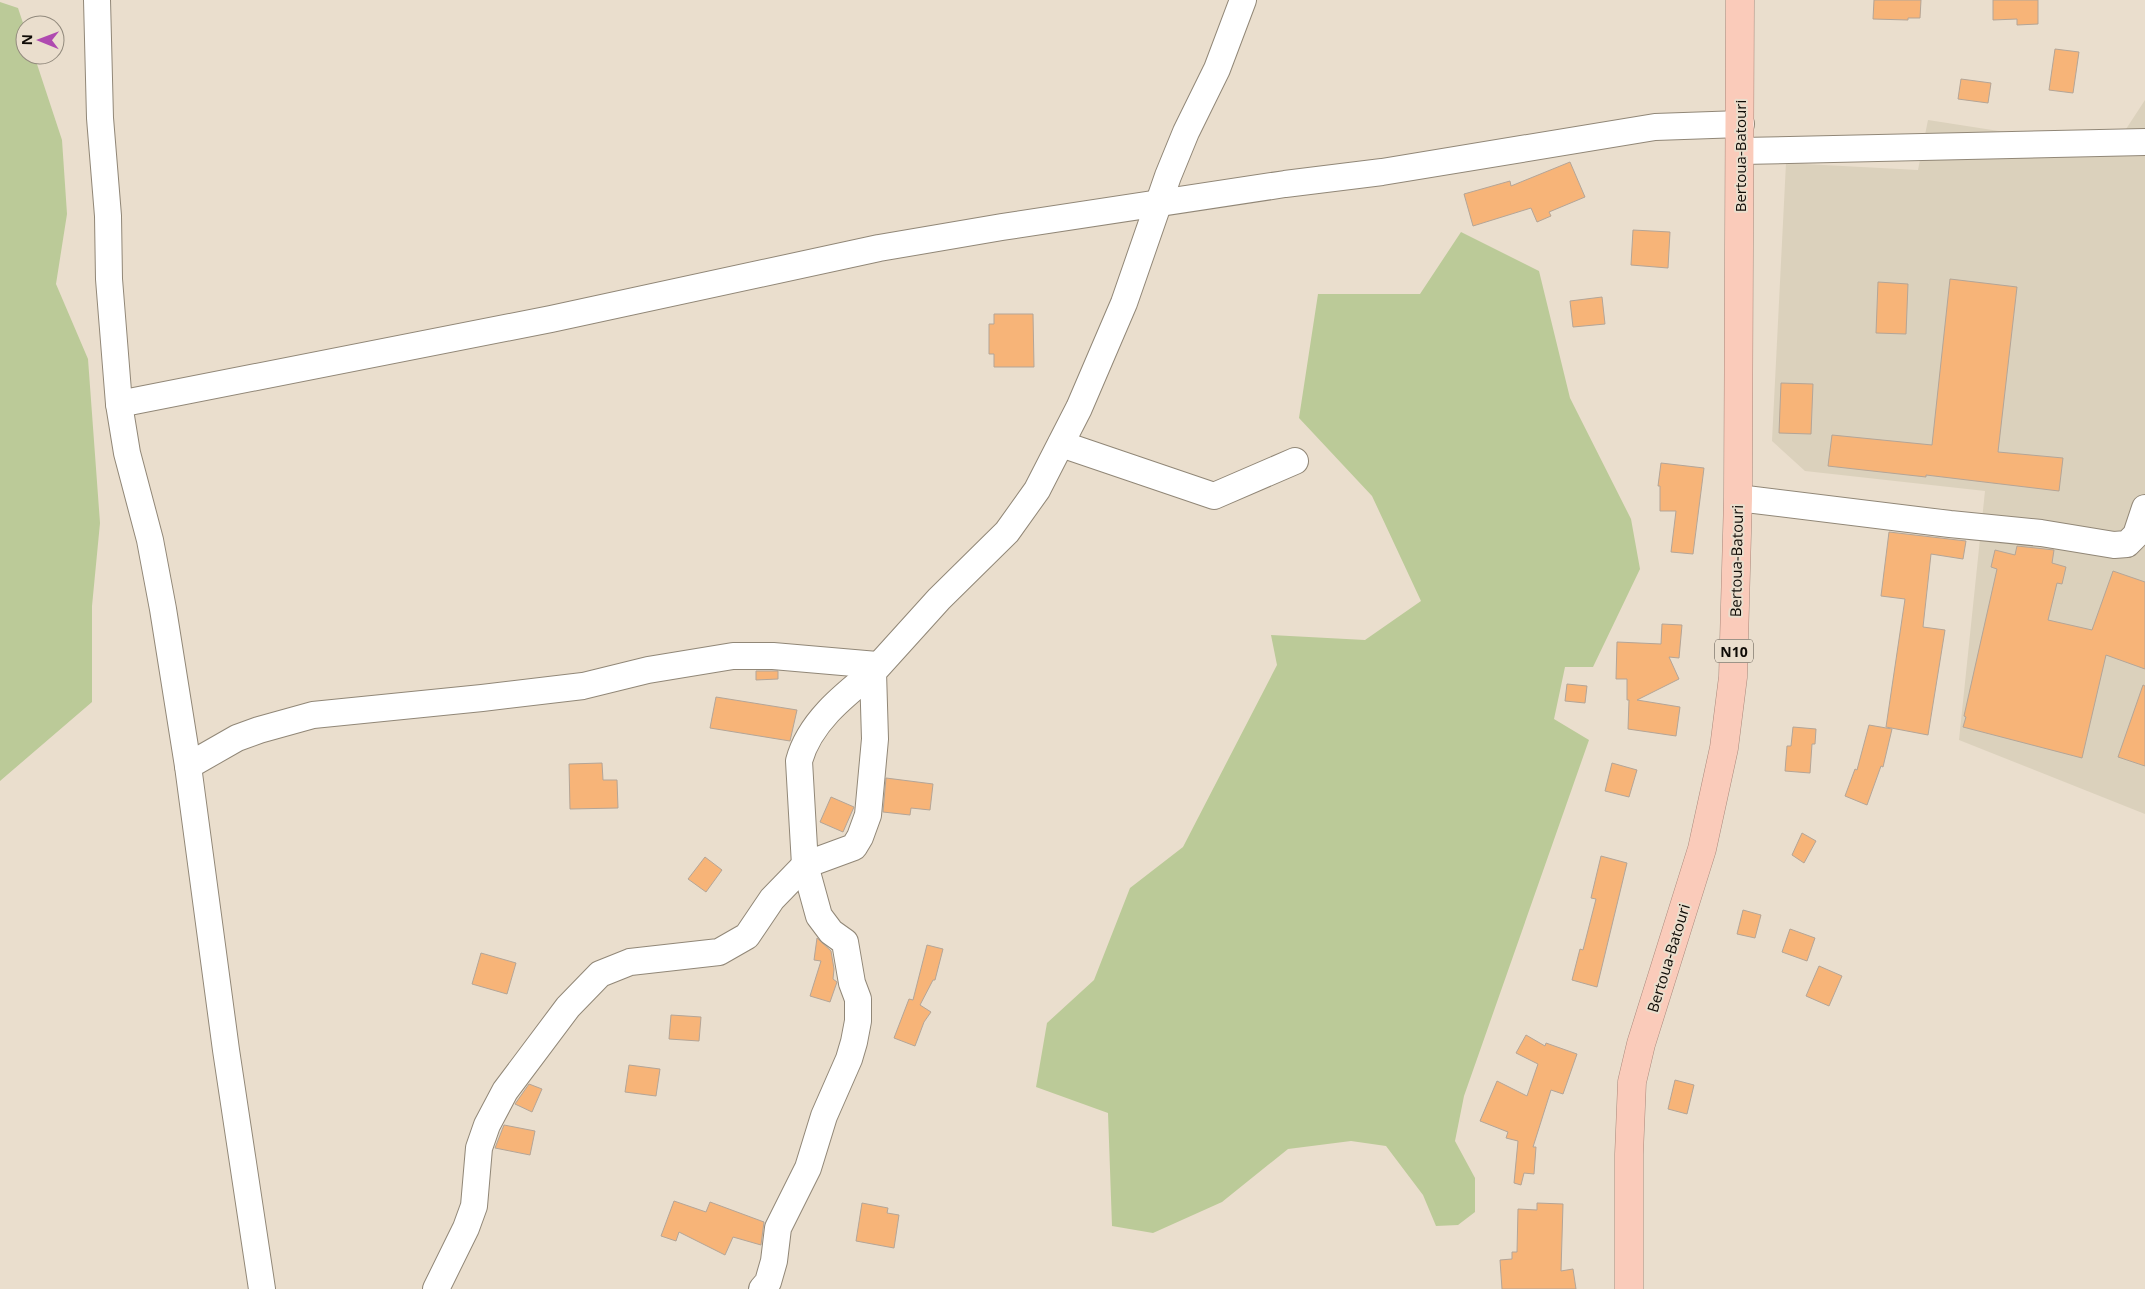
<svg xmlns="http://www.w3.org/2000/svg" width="2145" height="1289" viewBox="0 0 2145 1289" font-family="'Open Sans',sans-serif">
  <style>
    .industrial { fill: #dbd1bc }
    .green { fill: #bbca98 }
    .building { fill: #f7b478; stroke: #b4a597 }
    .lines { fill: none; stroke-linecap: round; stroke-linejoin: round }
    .minor-casing { stroke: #918777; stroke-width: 28 }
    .highway-casing { stroke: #a8887b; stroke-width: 29 }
    .minor { stroke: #fff; stroke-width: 26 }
    .highway { stroke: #facbba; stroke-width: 28 }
    .labels { text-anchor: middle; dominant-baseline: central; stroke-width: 4; stroke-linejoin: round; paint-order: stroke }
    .shield { fill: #eadecd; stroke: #514a42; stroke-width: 1 }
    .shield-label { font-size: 14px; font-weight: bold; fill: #0f0b06 }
    .street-label { font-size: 15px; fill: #0f0b06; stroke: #eadecd }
  </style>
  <rect width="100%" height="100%" fill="#eadecd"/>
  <polygon class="industrial" points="2145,100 2145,814 1959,740 1985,491 1805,471 1772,441 1786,163 1918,170 1928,120 2113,149"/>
  <g class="green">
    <polygon points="0,2 18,8 25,29 25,55 34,55 62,140 67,214 56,284 88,359 100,523 92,606 92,702 0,781"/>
    <polygon points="1461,232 1539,271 1570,398 1631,519 1640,569 1593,667 1565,667 1554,719 1589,740 1464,1096 1455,1141 1475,1178 1475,1212 1458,1225 1436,1226 1423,1195 1386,1146 1351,1141 1288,1149 1222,1202 1153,1233 1112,1226 1108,1113 1036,1087 1047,1023 1094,980 1130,888 1183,847 1277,665 1271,635 1365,640 1421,601 1372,496 1299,418 1318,294 1420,294"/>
  </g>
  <g class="building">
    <polygon points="1874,0 1921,0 1920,18 1908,18 1908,20 1873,19"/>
    <polygon points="1993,0 2038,0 2038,24 2017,25 2017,19 1993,20"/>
    <polygon points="2055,49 2079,52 2073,93 2049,90"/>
    <polygon points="1961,79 1991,83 1988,103 1958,99"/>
    <polygon points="1570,162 1585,197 1549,212 1551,216 1537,222 1531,208 1473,226 1464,194 1510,181 1511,186"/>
    <polygon points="1633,230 1670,232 1668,268 1631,265"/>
    <polygon points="1950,279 2017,287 1998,452 2063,458 2059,491 1926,475 1926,477 1828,466 1832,435 1932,445"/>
    <polygon points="1878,282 1908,284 1906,334 1876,333"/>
    <polygon points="1602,297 1605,324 1573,327 1570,301"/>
    <polygon points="994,314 1033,314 1034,367 994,367 994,354 989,354 989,324 994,324"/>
    <polygon points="1781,383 1813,384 1811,434 1779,433"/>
    <polygon points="1661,463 1704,468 1693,554 1671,552 1676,511 1660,511 1660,486 1658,486"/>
    <polygon points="1889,532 1966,541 1963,559 1931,554 1923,627 1945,630 1928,735 1886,727 1905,599 1881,596"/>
    <polygon points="2017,546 2054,550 2052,563 2066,567 2062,584 2057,583 2048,620 2092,630 2113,571 2145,582 2145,669 2106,655 2082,758 1963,727 1966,717 1964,716 1997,569 1991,567 1995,550 2015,555"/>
    <polygon points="1662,624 1682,625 1679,658 1669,657 1679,679 1637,700 1680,707 1676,736 1628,729 1629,700 1627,700 1627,679 1616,679 1617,642 1661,644"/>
    <polygon points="756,671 778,671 778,679 756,680"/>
    <polygon points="1567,684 1587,686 1585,703 1565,701"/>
    <polygon points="2143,685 2145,686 2145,766 2118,757"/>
    <polygon points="716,697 797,710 790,741 710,728"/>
    <polygon points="1869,725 1892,729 1883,767 1881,766 1867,805 1845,796 1855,769 1857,770"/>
    <polygon points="1793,727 1816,729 1815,744 1812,744 1810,773 1785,771 1787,746 1791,746"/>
    <polygon points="602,763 603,780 617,780 618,808 570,809 569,764"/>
    <polygon points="1612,763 1637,770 1629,797 1605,791"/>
    <polygon points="886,778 933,784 930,810 911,808 910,815 883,812"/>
    <polygon points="831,797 854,807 843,832 820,822"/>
    <polygon points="1802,833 1816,841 1804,863 1792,855"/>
    <polygon points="1601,856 1627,863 1597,987 1572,980 1580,949 1583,950 1596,899 1591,898"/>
    <polygon points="705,857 722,870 706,892 688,879"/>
    <polygon points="1743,910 1761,915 1755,938 1737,934"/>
    <polygon points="1790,929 1815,938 1807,961 1782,952"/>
    <polygon points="817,938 831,951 834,969 833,979 837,982 830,1002 810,996 821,961 814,960"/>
    <polygon points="927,945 943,949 935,980 933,980 920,1005 931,1012 924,1022 915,1046 894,1038 909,999 913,1000"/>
    <polygon points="481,953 516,963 507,994 472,984"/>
    <polygon points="1819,966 1842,976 1829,1006 1806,996"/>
    <polygon points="671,1015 701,1017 699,1041 669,1039"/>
    <polygon points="1526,1035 1545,1046 1546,1043 1577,1054 1563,1094 1551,1090 1533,1147 1536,1147 1534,1174 1524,1173 1521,1185 1514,1183 1518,1141 1506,1138 1508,1132 1480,1121 1497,1081 1527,1096 1538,1064 1516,1053"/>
    <polygon points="629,1065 660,1069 656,1096 625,1092"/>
    <polygon points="1675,1080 1694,1085 1687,1114 1668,1109"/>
    <polygon points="529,1084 542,1089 532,1112 515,1104"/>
    <polygon points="504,1125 535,1131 530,1155 495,1148"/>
    <polygon points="674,1201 706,1212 710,1202 764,1222 761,1245 733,1237 725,1255 679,1232 676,1241 661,1236"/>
    <polygon points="862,1203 888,1208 887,1213 899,1215 894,1248 856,1241"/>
    <polygon points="1537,1203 1563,1204 1561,1271 1573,1269 1576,1289 1502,1289 1500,1260 1512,1259 1512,1252 1517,1252 1518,1209 1537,1210"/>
  </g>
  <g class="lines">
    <g class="minor-casing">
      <g id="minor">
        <polyline points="97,0 100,118 108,216 109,279 119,404 127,453 150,540 163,609 188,766 226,1050 262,1289"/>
        <polyline points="1741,151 2145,142"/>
        <polyline points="119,404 551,319 879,248 1002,227 1285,184 1382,172 1655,127 1741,124"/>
        <polyline points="1061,444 1214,496 1295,461"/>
        <polyline points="1738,498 1950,524 2041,533 2114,545 2127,544 2136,535 2145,508"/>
        <polyline points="188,766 237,738 259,730 313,715 482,698 583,686 648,670 733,656 773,656 877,665"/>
        <polyline points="436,1289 466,1228 474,1206 479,1148 487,1125 505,1091 568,1007 600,974 630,962 719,952 747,936 772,899 805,865 854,847 860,837 868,815 875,739 873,672 939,599 1007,532 1037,490 1079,408 1124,303 1168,176 1186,132 1217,69 1243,0"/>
        <path d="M762,1289L768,1282L774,1261L778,1228L808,1168L824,1116L849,1059L854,1042L858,1021V999L852,983L845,942L831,932L819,916L805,865L799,761C809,723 843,696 873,672"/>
      </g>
    </g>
    <g class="highway-casing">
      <polyline id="highway" points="1629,1289 1629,1154 1632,1082 1641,1044 1702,849 1724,748 1733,677 1738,498 1740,0"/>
    </g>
    <use href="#minor" class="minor"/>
    <use href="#highway" class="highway"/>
  </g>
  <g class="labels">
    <rect class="shield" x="1715" y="639.5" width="38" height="23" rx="4"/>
    <g class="shield-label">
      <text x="1734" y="651">N10</text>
    </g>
    <g class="street-label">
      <text transform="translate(1740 156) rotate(-90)">Bertoua-Batouri</text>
      <text transform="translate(1736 561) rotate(-89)">Bertoua-Batouri</text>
      <text transform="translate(1668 958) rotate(-73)">Bertoua-Batouri</text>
    </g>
  </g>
  <g transform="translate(40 40) rotate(271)"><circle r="24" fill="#eadecd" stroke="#928a7d"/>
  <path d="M0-4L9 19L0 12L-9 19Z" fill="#af4ab0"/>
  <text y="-8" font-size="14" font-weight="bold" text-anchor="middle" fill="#0f0b06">N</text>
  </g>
</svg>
